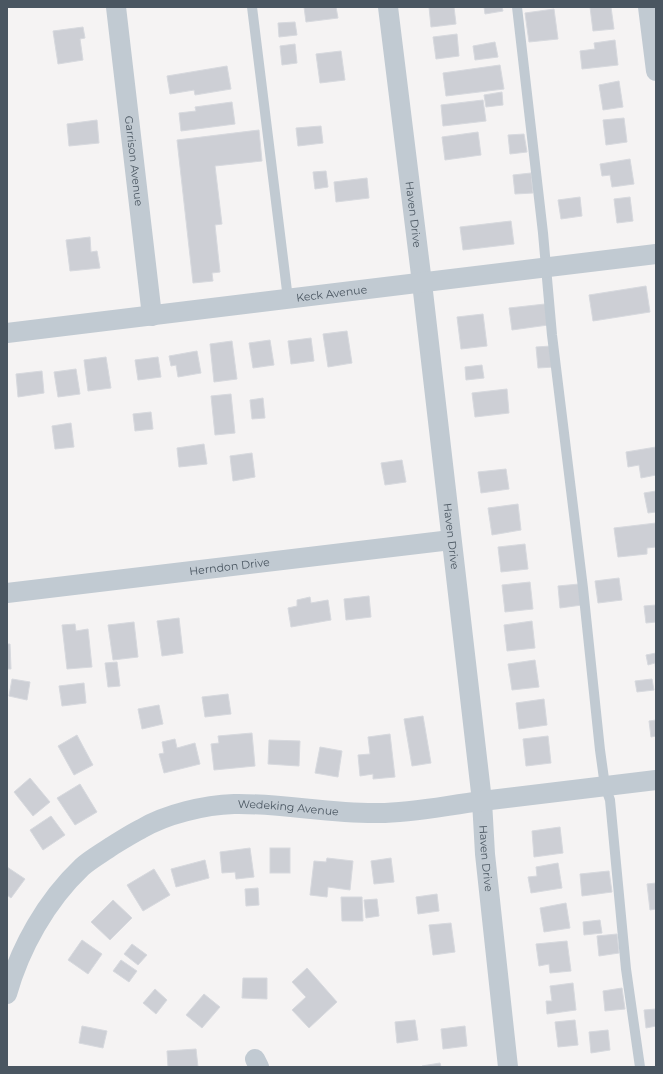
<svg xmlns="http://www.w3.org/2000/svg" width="663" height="1074" viewBox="0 0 663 1074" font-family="Montserrat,sans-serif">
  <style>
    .building { fill: #cdcfd5; stroke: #d7d9de }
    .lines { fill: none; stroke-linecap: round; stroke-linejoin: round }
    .service { stroke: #c1cad2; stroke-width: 10 }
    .minor { stroke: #c1cad2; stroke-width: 20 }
    .labels { text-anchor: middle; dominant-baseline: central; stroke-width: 4; stroke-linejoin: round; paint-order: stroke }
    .street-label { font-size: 11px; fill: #4a5661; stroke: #fff }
  </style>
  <rect width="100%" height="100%" fill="#f5f3f3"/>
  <g class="building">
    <polygon points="304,7 336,7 338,18 306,22"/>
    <polygon points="429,7 454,7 456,24 431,27"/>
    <polygon points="484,7 502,7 503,11 485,14"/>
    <polygon points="590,7 611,7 614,29 593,31"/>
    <polygon points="554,9 558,39 529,42 525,13"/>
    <polygon points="295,22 297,35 279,37 278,23"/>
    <polygon points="83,27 85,38 80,39 83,60 58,64 53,31"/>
    <polygon points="457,34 459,56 436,59 433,37"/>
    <polygon points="615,40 618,65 582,69 580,51 595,49 594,43"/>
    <polygon points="495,42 498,57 475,60 473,46"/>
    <polygon points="295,44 297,63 282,65 280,46"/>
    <polygon points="341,51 345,80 320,83 316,54"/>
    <polygon points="500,65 504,89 446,96 443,73"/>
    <polygon points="227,66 231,89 195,95 194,90 170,94 167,76"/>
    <polygon points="619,81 623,107 603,110 599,85"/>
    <polygon points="502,92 503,105 486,107 484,95"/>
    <polygon points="483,100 486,121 443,126 441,105"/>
    <polygon points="232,102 235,124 181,131 179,113 196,111 195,107"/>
    <polygon points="624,118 627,142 606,145 603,120"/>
    <polygon points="97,120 99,143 69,146 67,124"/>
    <polygon points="321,126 323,143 298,146 296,128"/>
    <polygon points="259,130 262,161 215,166 222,224 215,225 220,272 212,273 213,281 193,283 177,140"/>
    <polygon points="478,132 481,155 445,160 442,137"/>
    <polygon points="524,134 527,152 510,154 508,135"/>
    <polygon points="630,159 634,184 612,187 610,175 602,176 600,164"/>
    <polygon points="326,171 328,187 315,189 313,172"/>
    <polygon points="531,173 533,193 515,194 513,175"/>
    <polygon points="367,178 369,198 336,202 334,182"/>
    <polygon points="580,197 582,216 561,219 558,200"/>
    <polygon points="630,197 633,221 617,223 614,199"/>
    <polygon points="511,221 514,244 463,250 460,227"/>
    <polygon points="90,237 91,252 97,251 100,268 70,271 66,240"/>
    <polygon points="646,286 650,312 593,321 589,295"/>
    <polygon points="545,304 548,325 512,330 509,308"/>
    <polygon points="483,314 487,346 461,349 457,317"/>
    <polygon points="347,331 352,363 328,367 323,334"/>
    <polygon points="311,338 314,361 291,364 288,341"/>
    <polygon points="270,340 274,365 253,368 249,343"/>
    <polygon points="232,341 237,379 214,382 210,344"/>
    <polygon points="551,346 554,367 538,368 536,347"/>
    <polygon points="197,351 201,373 178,377 176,365 171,366 169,356"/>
    <polygon points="106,357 111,388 88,391 84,360"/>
    <polygon points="158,357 161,377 138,380 135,360"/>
    <polygon points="482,365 484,378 466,380 465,367"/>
    <polygon points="76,369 80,394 58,397 54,372"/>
    <polygon points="42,371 44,393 18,397 16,374"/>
    <polygon points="507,389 509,413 475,417 472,393"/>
    <polygon points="231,394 235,433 215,435 211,396"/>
    <polygon points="263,398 265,418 252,419 250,400"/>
    <polygon points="151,412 153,429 135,431 133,414"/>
    <polygon points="71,423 74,447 55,449 52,426"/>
    <polygon points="204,444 207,464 179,467 177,448"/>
    <polygon points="656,447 656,475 641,478 639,465 628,467 626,452"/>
    <polygon points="252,453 255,477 233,481 230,456"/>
    <polygon points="402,460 406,482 385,485 381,463"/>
    <polygon points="506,469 509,489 481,493 478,472"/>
    <polygon points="656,491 656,512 648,513 644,493"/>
    <polygon points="518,504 521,530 492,535 488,508"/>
    <polygon points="656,523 656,547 647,548 647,554 618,557 614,528"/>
    <polygon points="525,544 528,569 501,572 498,547"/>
    <polygon points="619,578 622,600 598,603 595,581"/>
    <polygon points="530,582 533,609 505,612 502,585"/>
    <polygon points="579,584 582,605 560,608 558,586"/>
    <polygon points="369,596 371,617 346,620 344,599"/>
    <polygon points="310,597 311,603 328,600 331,620 291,627 288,608 297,606 297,600"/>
    <polygon points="656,605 656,622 646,623 644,606"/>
    <polygon points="179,618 183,653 162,656 157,621"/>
    <polygon points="532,621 535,648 507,651 504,625"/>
    <polygon points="134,622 138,657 113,660 108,625"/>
    <polygon points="75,624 76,631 88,629 92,667 67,669 62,625"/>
    <polygon points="7,644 10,644 11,669 7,669"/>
    <polygon points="656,653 656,673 655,663 648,665 646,655"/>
    <polygon points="535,660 539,687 512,690 508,664"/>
    <polygon points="117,662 120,686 108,687 105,663"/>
    <polygon points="12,679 30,682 27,700 9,696"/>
    <polygon points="652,679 654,690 637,692 635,681"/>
    <polygon points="84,683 86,703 62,706 59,686"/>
    <polygon points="228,694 231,714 205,717 202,697"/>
    <polygon points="544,699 547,725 519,729 516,703"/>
    <polygon points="159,705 163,724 142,729 138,709"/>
    <polygon points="423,716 431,763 412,766 404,719"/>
    <polygon points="656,720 656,736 651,737 649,721"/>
    <polygon points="252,733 255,766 214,770 211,744 219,743 218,736"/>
    <polygon points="390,734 395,777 373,779 373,774 360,776 358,755 370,754 368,737"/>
    <polygon points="77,735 93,765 74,775 58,746"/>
    <polygon points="548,736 551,763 526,766 523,739"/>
    <polygon points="175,739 177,748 195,743 200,764 164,773 159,754 164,753 162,742"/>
    <polygon points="269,740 300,741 299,766 268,764"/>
    <polygon points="320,747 342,751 338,777 315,773"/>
    <polygon points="30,778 50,802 33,816 14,792"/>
    <polygon points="80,784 97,812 75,825 57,798"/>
    <polygon points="51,816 65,835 43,850 30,830"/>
    <polygon points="560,827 563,853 534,857 532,831"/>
    <polygon points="250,848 254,877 236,879 235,872 222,873 220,852"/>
    <rect x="270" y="848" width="20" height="25"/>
    <polygon points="327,858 353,861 350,890 328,887 327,897 310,895 314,861 326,862"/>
    <polygon points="391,858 394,882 374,884 371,861"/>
    <polygon points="205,860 209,878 176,887 171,869"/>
    <polygon points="558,863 562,888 531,893 528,877 537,876 536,867"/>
    <polygon points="7,867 25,879 11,898 7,895"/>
    <polygon points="154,869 170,895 143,911 127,885"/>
    <polygon points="609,871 612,892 582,896 580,874"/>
    <polygon points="656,883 656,909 650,910 647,884"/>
    <polygon points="258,888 259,905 246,906 245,889"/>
    <polygon points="437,894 439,911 418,914 416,897"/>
    <polygon points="341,897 362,897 363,921 342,921"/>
    <polygon points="377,899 379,916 366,918 364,900"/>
    <polygon points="113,900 132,918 110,940 91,922"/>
    <polygon points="566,903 570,928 544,932 540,908"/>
    <polygon points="600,920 602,933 584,935 583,922"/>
    <polygon points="451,923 455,952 433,955 429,925"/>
    <polygon points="617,934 619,953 599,956 597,936"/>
    <polygon points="82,940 102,954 88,974 68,960"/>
    <polygon points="567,941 571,971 550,973 549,964 539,966 536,944"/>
    <polygon points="132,944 147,955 138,965 124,954"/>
    <polygon points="121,960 137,971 129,982 113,971"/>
    <polygon points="307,968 337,1002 309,1028 292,1010 306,997 292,982"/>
    <polygon points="243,978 267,978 267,999 242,998"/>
    <polygon points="573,983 576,1010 547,1014 546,1001 552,1001 550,986"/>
    <polygon points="622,988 625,1009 605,1011 603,991"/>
    <polygon points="155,989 167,1000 156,1014 143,1003"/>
    <polygon points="204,994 220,1007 202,1028 186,1015"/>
    <polygon points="656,1009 656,1026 646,1028 644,1010"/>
    <polygon points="415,1020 418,1040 397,1043 395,1022"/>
    <polygon points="575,1020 578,1045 558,1047 555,1022"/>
    <polygon points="82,1026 107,1031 103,1048 79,1043"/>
    <polygon points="465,1026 467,1046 443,1049 441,1029"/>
    <polygon points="608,1030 610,1050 591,1053 589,1032"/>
    <polygon points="196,1049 198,1067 168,1067 167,1051"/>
    <polygon points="440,1063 441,1067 422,1067 422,1066"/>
  </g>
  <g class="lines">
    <g class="service">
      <polyline points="252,7 288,299"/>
      <polyline points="517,7 543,233 552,335 583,588 600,750 605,786 610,800 626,969 640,1067"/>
    </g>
    <g class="minor">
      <path id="s1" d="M116,7L152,316"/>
      <path id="s2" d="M388,7L422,283L482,801L485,854L508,1067"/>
      <polyline points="648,7 656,71"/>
      <path id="s3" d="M7,333L656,254"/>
      <path id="s4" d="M7,593L451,540"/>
      <path id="s5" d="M7,994C20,948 46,901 82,867C91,859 102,853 112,846C122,840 131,834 141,829C166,814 205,805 234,804C282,803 330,814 379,813C413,813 448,805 482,801C540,794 598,787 656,780"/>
      <polyline points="255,1059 259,1067"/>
    </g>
  </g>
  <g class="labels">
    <g class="street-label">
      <text stroke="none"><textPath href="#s1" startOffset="155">Garrison Avenue</textPath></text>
      <text stroke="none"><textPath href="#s2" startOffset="209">Haven Drive</textPath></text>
      <text stroke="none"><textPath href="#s3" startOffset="327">Keck Avenue</textPath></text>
      <text stroke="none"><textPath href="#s2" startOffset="533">Haven Drive</textPath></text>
      <text stroke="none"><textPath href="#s4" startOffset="224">Herndon Drive</textPath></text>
      <text stroke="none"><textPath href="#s5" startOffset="371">Wedeking Avenue</textPath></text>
      <text stroke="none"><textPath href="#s2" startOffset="857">Haven Drive</textPath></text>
    </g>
  </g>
  <rect width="663" height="1074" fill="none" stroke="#4a5661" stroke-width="16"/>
</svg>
